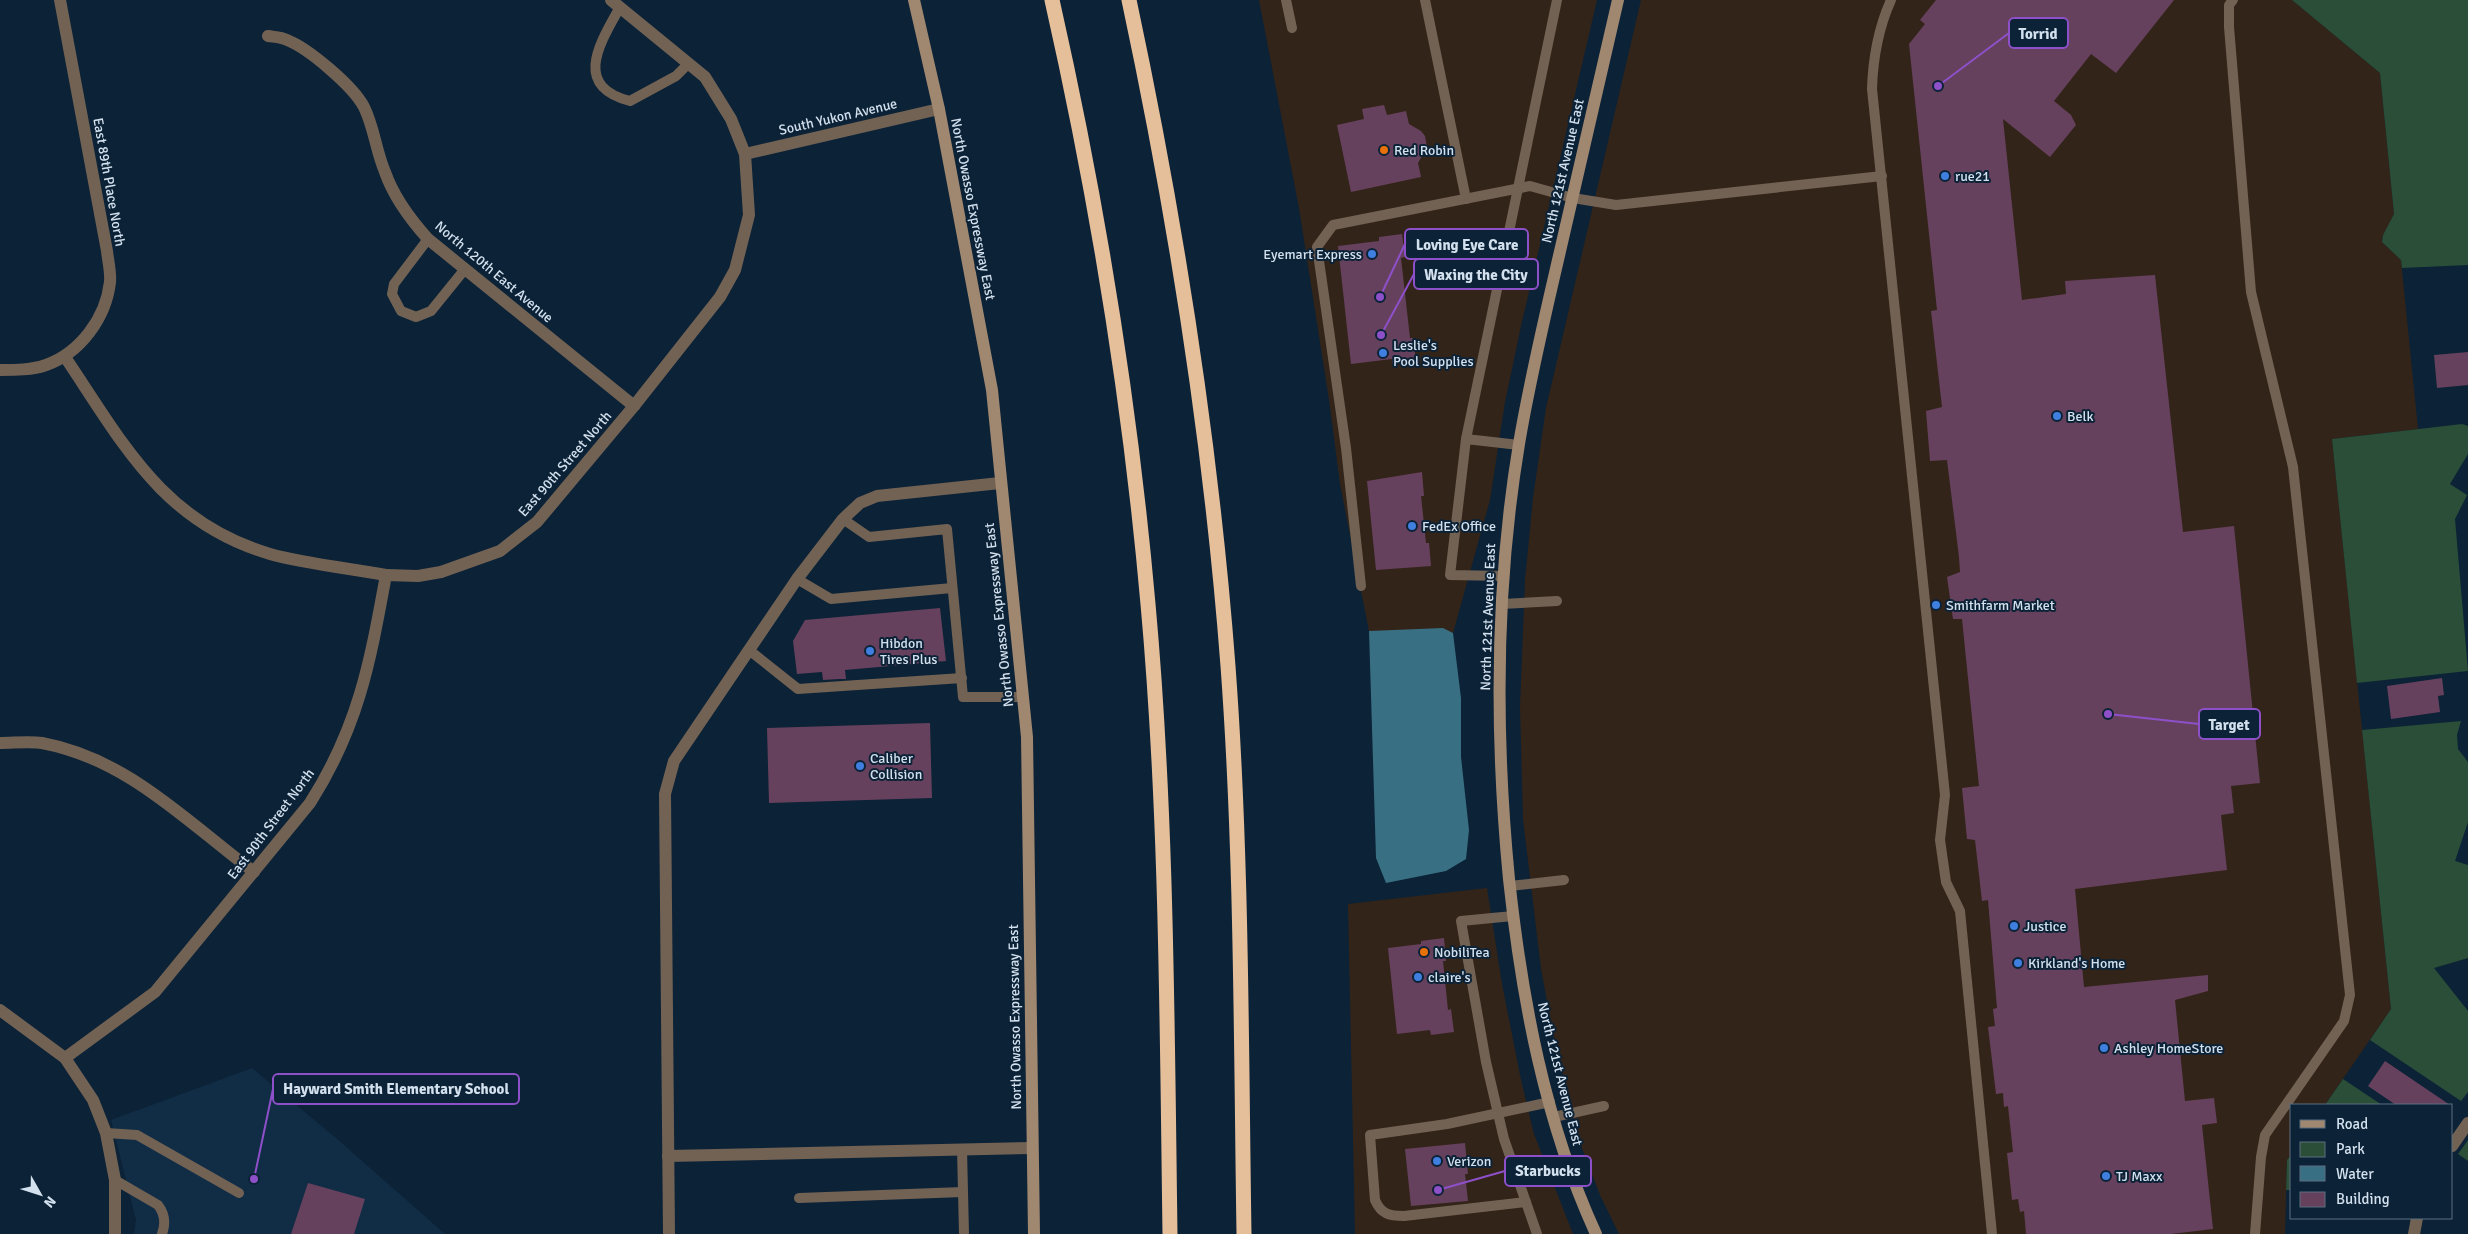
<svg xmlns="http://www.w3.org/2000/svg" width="2468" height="1234" viewBox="0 0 2468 1234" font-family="Signika,sans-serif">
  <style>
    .commercial { fill: #332419 }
    .built { fill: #112c45 }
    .green { fill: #2a4e37 }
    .water { fill: #386f82 }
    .building { fill: #66415d }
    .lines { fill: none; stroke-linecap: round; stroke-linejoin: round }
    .lane { stroke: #726254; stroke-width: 10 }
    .street { stroke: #726254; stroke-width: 12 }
    .secondary { stroke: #a08770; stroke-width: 12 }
    .highway { stroke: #e5be9a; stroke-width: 15 }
    .food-dot { fill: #e8710a; stroke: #0c2236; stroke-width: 2 }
    .shop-dot { fill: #3f7fe0; stroke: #0c2236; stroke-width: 2 }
    .labels { text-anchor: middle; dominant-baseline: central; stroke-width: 4; stroke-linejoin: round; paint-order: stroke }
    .street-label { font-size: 14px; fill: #d3e1ef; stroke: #0c2236 }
    .poi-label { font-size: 14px; fill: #d3e1ef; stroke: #0c2236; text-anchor: start }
    .leader { fill: none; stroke: #8d50c9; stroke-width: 2 }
    .callout-dot { fill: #8d50c9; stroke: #0c2236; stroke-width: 2 }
    .callout { fill: #0c2236; stroke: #8d50c9; stroke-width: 2 }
    .callout-label { font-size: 15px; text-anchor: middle; font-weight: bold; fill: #d3e1ef }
  </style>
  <rect width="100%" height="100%" fill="#0c2236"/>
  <g class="commercial">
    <polygon points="1259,0 1597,0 1521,326 1505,402 1490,500 1453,633 1369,631 1340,484 1329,400 1299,208"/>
    <polygon points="1641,0 2292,0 2380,73 2394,214 2383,235 2382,242 2401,260 2418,429 2332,439 2391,1009 2325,1105 2292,1105 2292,1154 2287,1160 2285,1234 1619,1234 1600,1195 1580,1143 1556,1048 1541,969 1523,819 1520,707 1525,580 1533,498 1546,408"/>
    <polygon points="1487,888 1502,984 1521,1080 1534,1134 1573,1234 1355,1234 1348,904"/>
  </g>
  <polygon class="built" points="252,1068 336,1138 445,1234 134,1234 136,1220 111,1120"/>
  <g class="green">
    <polygon points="2292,0 2468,0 2468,265 2402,268 2401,260 2382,242 2383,235 2394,214 2380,73"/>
    <polygon points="2462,424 2468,426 2468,454 2450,484 2467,495 2455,519 2468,671 2357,683 2332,439"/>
    <polygon points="2461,721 2457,735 2458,749 2468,762 2468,822 2455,861 2468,865 2468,958 2434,968 2468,1011 2468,1092 2461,1101 2370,1040 2391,1009 2362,730"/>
    <polygon points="2343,1079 2382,1105 2383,1105 2325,1105"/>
    <polygon points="2468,1140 2468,1161 2458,1154"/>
    <polygon points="2292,1154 2292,1190 2286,1190 2287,1160"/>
  </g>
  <polygon class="water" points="1443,628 1453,633 1461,698 1461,757 1469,830 1466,859 1446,871 1386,883 1376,858 1369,631"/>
  <g class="building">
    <polygon points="1936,0 2174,0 2116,73 2091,54 2054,101 2071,115 2076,125 2050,157 2003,119 2022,300 2066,294 2065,281 2155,275 2183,532 2234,526 2260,783 2231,786 2234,813 2221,815 2227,870 2075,889 2084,987 2208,975 2208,991 2175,1000 2185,1101 2214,1098 2217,1123 2202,1125 2213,1229 2171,1234 2026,1234 2024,1211 2020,1212 2018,1199 2012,1200 2007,1153 2013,1152 2008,1106 2004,1107 2003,1093 1996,1094 1988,1027 1995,1026 1993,1009 1997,1008 1988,900 1982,901 1975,840 1967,839 1962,788 1979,786 1962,619 1953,619 1947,577 1960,572 1959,557 1947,460 1930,461 1926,411 1942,407 1931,311 1937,310 1909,44 1925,24 1920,20"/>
    <polygon points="1384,105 1387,115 1406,111 1409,124 1421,131 1425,136 1427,147 1418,163 1421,177 1351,192 1337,125 1364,119 1362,109"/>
    <polygon points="1402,234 1405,257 1401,258 1410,338 1413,338 1416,361 1392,364 1392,359 1351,364 1338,246 1379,241 1379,237"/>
    <polygon points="2468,352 2468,385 2437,388 2434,355"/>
    <polygon points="1422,472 1424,496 1421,496 1426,543 1429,543 1431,566 1376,570 1367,481"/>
    <polygon points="940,608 946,661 845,670 846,679 839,679 823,680 822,672 797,674 793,641 805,620"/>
    <polygon points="2442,678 2444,695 2438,696 2440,712 2391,719 2387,686"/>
    <polygon points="930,723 932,798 769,803 767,728"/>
    <polygon points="1444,938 1446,961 1443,961 1448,1010 1451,1009 1454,1032 1431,1035 1430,1030 1397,1034 1388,948 1421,944 1421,941"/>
    <polygon points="2385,1061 2450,1105 2396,1105 2368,1086"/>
    <polygon points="1465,1143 1468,1174 1465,1174 1468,1201 1411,1206 1405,1149"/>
    <polygon points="308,1183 365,1199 354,1234 291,1234"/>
  </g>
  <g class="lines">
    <g class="lane">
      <polyline points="1286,0 1292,28"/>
      <polyline points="1425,0 1466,199"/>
      <path d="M1891,0C1878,29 1873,57 1872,89L1945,795L1940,840L1946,882L1960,911L1992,1234"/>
      <polyline points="2233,0 2229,5 2229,27 2251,292 2293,467 2350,995 2344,1021 2265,1135 2261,1157 2255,1234"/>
      <path d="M620,7C600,43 572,86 630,101L676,76L689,63"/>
      <polyline points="428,239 394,284 392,294 401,311 416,317 431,311 465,269"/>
      <polyline points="1466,439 1519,445"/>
      <polyline points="843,519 869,537 947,529 963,697 1023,697"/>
      <polyline points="1504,576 1450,575 1466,439 1557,0"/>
      <polyline points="797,579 831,599 952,588"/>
      <polyline points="1361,586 1346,448 1317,247 1333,225 1530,186 1573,198 1616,205 1882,176"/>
      <polyline points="1502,604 1557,601"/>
      <polyline points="749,650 798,689 962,678"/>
      <polyline points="1510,886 1564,880"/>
      <polyline points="1513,916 1461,921 1486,1062 1504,1139 1537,1234"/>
      <polyline points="1554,1117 1604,1106"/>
      <polyline points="106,1133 137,1135 239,1193"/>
      <polyline points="962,1149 964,1234"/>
      <path d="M115,1180L158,1205C165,1214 166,1223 162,1234"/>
      <polyline points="799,1198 963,1192"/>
      <path d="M1526,1202L1404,1216C1389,1216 1381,1214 1375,1200L1370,1135L1447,1124L1550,1102"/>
    </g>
    <g class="street">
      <path d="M268,36C274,37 281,37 287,40C308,48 353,86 364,107C374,127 376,151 385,172C394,198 410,219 428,239L634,406"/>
      <polyline points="745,154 939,109"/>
      <path d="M65,357C123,443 162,522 270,554C306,564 348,568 386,575"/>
      <path d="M0,370C15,370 32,370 46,365C80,353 106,318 110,282C111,272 108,261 107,251L60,0"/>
      <path d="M0,743C13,743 29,741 42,743C128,759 187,822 254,872"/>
      <polyline points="0,1010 65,1058 93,1100 106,1133 115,1180 115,1234"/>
      <path d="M65,1058L155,992L310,803C359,726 370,662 386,575L418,576L441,572L500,551L537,522L634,406L720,297L735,270L749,215L745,154L731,119L705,77L611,0"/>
      <polyline points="2452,1146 2468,1123"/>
      <polyline points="668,1156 1032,1148"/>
      <polyline points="669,1234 665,794 674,761 797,579 843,519 860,503 877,496 1000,483"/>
      <polyline points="2414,1234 2417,1218"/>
    </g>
    <g class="secondary">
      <polyline points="914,0 939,109 992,390 1027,737 1034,1234"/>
      <path d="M1596,1234C1545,1123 1522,1000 1509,879C1495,735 1495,588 1519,444C1530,378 1546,312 1561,247C1580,164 1599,82 1618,0"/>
    </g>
    <g class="highway">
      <path d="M1052,0C1097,199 1130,400 1148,604C1167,813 1167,1024 1170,1234"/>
      <path d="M1129,0C1176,220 1211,442 1228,666C1242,855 1241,1045 1244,1234"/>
    </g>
  </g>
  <g class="food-dot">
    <circle cx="1384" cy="150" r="5"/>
    <circle cx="1424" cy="952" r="5"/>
  </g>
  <g class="shop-dot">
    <circle cx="1945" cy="176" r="5"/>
    <circle cx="1372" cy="254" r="5"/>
    <circle cx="1383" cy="353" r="5"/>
    <circle cx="2057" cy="416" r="5"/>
    <circle cx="1412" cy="526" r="5"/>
    <circle cx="1936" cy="605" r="5"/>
    <circle cx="870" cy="651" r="5"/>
    <circle cx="860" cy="766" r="5"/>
    <circle cx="2014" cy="926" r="5"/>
    <circle cx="2018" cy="963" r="5"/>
    <circle cx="1418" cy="977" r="5"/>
    <circle cx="2104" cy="1048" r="5"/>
    <circle cx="1437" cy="1161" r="5"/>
    <circle cx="2106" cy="1176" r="5"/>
  </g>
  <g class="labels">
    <g class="street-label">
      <text transform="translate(838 117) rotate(-13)">South Yukon Avenue</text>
      <text transform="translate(1563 171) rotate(-77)">North 121st Avenue East</text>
      <text transform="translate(109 182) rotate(80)">East 89th Place North</text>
      <text transform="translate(973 209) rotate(79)">North Owasso Expressway East</text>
      <text transform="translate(494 272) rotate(40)">North 120th East Avenue</text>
      <text transform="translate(565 464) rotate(-49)">East 90th Street North</text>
      <text transform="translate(999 615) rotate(-96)">North Owasso Expressway East</text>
      <text transform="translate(1488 617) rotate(-88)">North 121st Avenue East</text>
      <text transform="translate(271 824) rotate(-53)">East 90th Street North</text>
      <text transform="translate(1015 1017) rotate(-91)">North Owasso Expressway East</text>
      <text transform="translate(1560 1074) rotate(76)">North 121st Avenue East</text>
    </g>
    <g class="poi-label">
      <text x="1394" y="150">Red Robin</text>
      <text x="1955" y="176">rue21</text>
      <text x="1362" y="254" text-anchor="end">Eyemart Express</text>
      <text x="1393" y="345">Leslie's<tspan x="1393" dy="16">Pool Supplies</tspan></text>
      <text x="2067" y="416">Belk</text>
      <text x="1422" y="526">FedEx Office</text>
      <text x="1946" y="605">Smithfarm Market</text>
      <text x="880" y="643">Hibdon<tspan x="880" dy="16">Tires Plus</tspan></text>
      <text x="870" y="758">Caliber<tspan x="870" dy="16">Collision</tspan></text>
      <text x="2024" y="926">Justice</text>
      <text x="1434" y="952">NobiliTea</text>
      <text x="2028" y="963">Kirkland's Home</text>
      <text x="1428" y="977">claire's</text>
      <text x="2114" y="1048">Ashley HomeStore</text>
      <text x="1447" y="1161">Verizon</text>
      <text x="2116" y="1176">TJ Maxx</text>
    </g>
  </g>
  <path class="leader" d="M1938 86L2009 33M1380 297L1405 244M1381 335L1414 274M2108 714L2199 724M254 1179L273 1089M1438 1190L1505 1171"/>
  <g class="callout-dot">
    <circle cx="1938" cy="86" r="5"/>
    <circle cx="1380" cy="297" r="5"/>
    <circle cx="1381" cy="335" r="5"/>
    <circle cx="2108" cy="714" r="5"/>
    <circle cx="254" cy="1179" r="5"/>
    <circle cx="1438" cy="1190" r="5"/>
  </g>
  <g class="callout">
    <rect x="2009" y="18" width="59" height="30" rx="5"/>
    <rect x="1405" y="229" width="123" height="30" rx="5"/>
    <rect x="1414" y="259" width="124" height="30" rx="5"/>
    <rect x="2199" y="709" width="61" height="30" rx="5"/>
    <rect x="273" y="1074" width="246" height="30" rx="5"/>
    <rect x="1505" y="1156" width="86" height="30" rx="5"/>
  </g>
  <g class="callout-label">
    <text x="2038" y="39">Torrid</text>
    <text x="1467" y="250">Loving Eye Care</text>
    <text x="1476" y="280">Waxing the City</text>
    <text x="2229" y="730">Target</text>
    <text x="396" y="1094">Hayward Smith Elementary School</text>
    <text x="1548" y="1176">Starbucks</text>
  </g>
  <rect x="2290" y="1104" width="162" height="115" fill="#0c2236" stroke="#5c6e80"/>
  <rect x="2300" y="1120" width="25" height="8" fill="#a08770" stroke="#5c6e80"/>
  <text x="2336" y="1129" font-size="15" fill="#d3e1ef">Road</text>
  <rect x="2300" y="1142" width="25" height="15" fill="#2a4e37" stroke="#5c6e80"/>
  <text x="2336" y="1154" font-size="15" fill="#d3e1ef">Park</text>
  <rect x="2300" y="1166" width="25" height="15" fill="#386f82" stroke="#5c6e80"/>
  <text x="2336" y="1179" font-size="15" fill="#d3e1ef">Water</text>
  <rect x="2300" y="1192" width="25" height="15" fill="#66415d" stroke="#5c6e80"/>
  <text x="2336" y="1204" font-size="15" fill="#d3e1ef">Building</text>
  <g transform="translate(40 1194) rotate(129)" stroke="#0c2236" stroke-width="4" paint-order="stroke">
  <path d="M0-4L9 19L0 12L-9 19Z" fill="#d3e1ef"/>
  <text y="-8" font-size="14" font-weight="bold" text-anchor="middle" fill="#d3e1ef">N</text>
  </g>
</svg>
